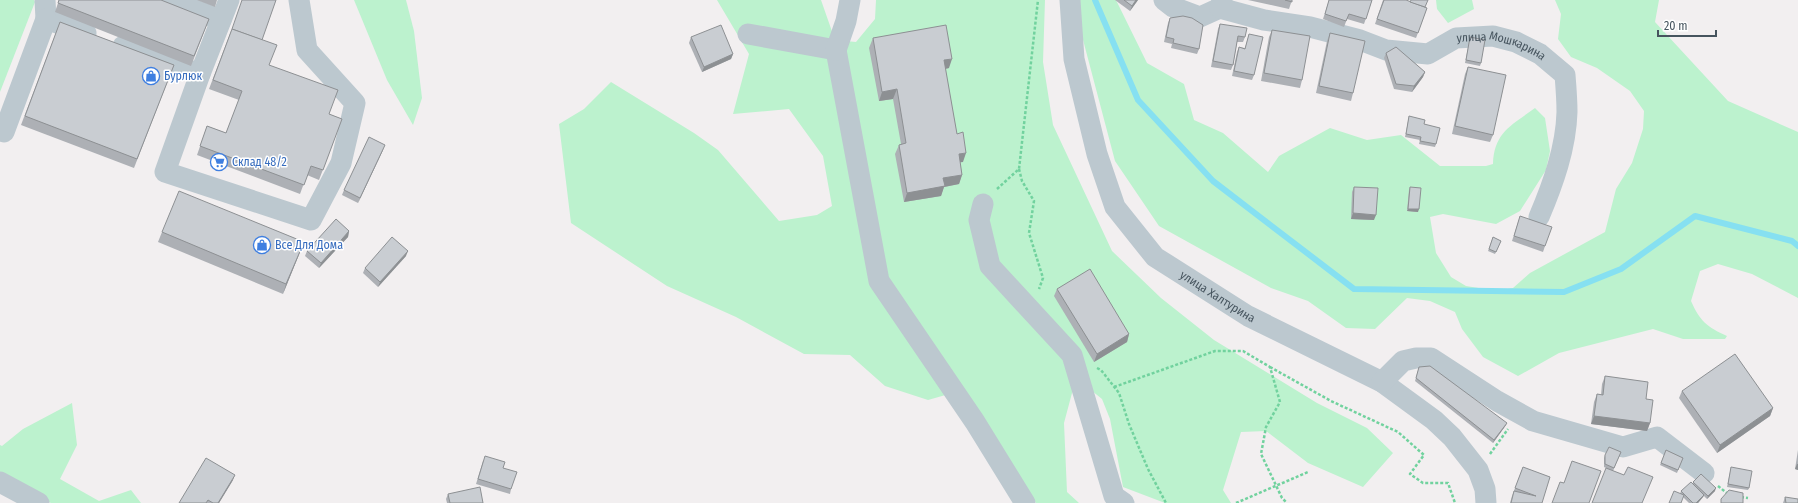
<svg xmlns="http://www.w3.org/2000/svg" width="1798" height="503" viewBox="0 0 1798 503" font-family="'Fira Sans Condensed',sans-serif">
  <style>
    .green { fill: #bcf2ce }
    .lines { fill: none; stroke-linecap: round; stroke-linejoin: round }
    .stream { stroke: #86e0f1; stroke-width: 6 }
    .path { stroke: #71d29e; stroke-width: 2.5; stroke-dasharray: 3 2; stroke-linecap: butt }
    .minor { stroke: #bcc8cf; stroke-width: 21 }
    .wall { fill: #adb0b5 }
    .shaded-wall { fill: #8d9093 }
    .building { fill: #c9cdd2; stroke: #8d9093 }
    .labels { text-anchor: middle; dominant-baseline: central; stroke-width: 3; stroke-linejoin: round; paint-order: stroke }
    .street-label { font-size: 12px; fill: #46545e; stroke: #fff }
    .shop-label { font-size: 12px; fill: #366cbe; stroke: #fff; text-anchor: start }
  </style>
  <rect width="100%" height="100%" fill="#f2eff0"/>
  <g class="green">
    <polygon points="0,0 34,0 35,2 0,92"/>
    <polygon points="354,0 406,0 414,31 422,98 413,125 387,80"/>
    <polygon points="717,0 821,0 835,40 856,42 875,19 876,0 1045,0 1043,62 1053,125 1112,251 1161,298 1214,340 1317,403 1367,428 1393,453 1363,487 1308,463 1266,431 1241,432 1223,490 1231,503 1165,503 1123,487 1110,419 1102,399 1076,378 1064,423 1067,492 1079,503 1036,503 963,390 928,400 885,386 850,355 804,354 736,317 667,286 571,223 559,124 584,109 611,82 694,133 718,150 779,221 817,215 832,206 823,156 789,109 733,114 749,54"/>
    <path d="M1079,0H1116L1147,63L1184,84L1194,120L1223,133L1268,172L1279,156L1330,128L1367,140L1401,135L1440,166H1486L1493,164C1494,132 1512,125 1535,108L1545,118L1550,151L1546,170L1520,211L1496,224L1443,214L1430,217L1436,253L1451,277L1466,286L1497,291L1513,288L1530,273L1605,232L1616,189L1632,163L1643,129L1644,111L1630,91L1597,68L1571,57L1558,39L1561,14L1555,0H1659L1655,22L1728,101L1798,132V298L1752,274L1718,264L1700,271L1691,301C1700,321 1707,327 1727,336L1725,339H1683L1653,329L1559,353L1518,376L1483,357L1462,329L1455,312L1430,301L1407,298L1375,329L1346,328L1308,301L1271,288L1159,226L1115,161L1082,36Z"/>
    <polygon points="1436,0 1472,0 1474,9 1448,23 1437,9"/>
    <polygon points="72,403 77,445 60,479 99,501 131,490 141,503 51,503 0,477 0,445 2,446 23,429"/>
  </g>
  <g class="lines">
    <polyline class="stream" points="1095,0 1138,100 1213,181 1354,289 1564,292 1621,269 1695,216 1792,241 1798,246"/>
    <g class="path">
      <polyline points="1019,169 1022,181 1034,201 1029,233 1043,278 1039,289"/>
      <polyline points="997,189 1019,169 1038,0"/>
      <polyline points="1270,367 1331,401 1398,432 1424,455 1410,474 1423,483 1448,483 1455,503"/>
      <polyline points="1097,368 1101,370 1119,393 1129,424 1148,469 1166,503"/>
      <polyline points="1114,387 1215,351 1243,351 1270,367 1280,402 1266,427 1261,454 1282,498 1287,503"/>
      <polyline points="1490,454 1508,429"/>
      <polyline points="1718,486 1728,494"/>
      <polyline points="1741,497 1748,498"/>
      <polyline points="1236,503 1308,472"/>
    </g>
    <g class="minor">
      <polyline points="45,0 46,19 86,33"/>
      <polyline points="170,0 221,20"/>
      <path id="s1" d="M1070,0L1074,59L1097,154L1115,207L1155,257L1248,316L1382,382L1434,420L1452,437L1478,470L1485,489L1486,503"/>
      <polyline points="1164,0 1173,7 1200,17 1220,8 1222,0"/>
      <path id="s2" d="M1220,8L1264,20L1310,27L1360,40L1386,50L1428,54L1456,38L1493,36L1516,42L1540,54L1565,75C1566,87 1567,100 1567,112C1566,148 1553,184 1539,217"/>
      <polyline points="748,34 836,50 879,281 975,422 1025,503"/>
      <polyline points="123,46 200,74 165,172 311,220 341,163 355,103 307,50 299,0"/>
      <polyline points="836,50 846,21 850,0"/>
      <polyline points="200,74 229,0"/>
      <polyline points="4,132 46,19"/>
      <polyline points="983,204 979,220 990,266 1072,355 1114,496 1124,503"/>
      <polyline points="1382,382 1403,361 1416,358 1431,358 1497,401 1533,421 1623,447 1657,437 1704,473"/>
      <polyline points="0,482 39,503"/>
    </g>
  </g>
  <g class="wall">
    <polygon points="59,0 209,19 191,66 55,12"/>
    <polygon points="197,0 217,0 215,7"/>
    <polygon points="1115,0 1138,0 1130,11"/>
    <polygon points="1248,0 1292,0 1289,9"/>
    <polygon points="1329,0 1372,0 1364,24 1347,19 1344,27 1323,19"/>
    <polygon points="1383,0 1427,8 1416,38 1375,24"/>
    <polygon points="1170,18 1199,49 1197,54 1171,48 1172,44 1164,42 1168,23"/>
    <polygon points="60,22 174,65 134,168 21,125"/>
    <polygon points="1220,24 1245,37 1243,42 1237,42 1233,65 1231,70 1211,67 1218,29"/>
    <polygon points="1272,30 1302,80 1300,88 1261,81 1269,37"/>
    <polygon points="231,31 262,40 269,65 329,114 342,119 319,180 307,175 300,194 197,155 207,126 226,133 239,100 209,89"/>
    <polygon points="1330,33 1353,93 1351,101 1316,93 1327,41"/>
    <polygon points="1249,34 1254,75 1252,80 1232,76 1237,52 1239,47 1245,48"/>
    <polygon points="691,37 733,54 731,59 702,72 689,43"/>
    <polygon points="1470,37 1481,63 1480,66 1465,63"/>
    <polygon points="873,38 949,68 945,69 957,134 963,162 960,162 962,175 959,184 944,187 941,196 904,202 895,154 899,145 901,144 893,99 879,101 869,48"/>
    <polygon points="1386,53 1425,72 1423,77 1412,92 1394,89 1384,58"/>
    <polygon points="1468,67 1493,135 1490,142 1452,134 1465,74"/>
    <polygon points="1409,116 1424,124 1436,144 1435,147 1419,144 1420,140 1405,137"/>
    <polygon points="383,150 358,203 342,195 344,190"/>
    <polygon points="1354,187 1374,220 1351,219 1352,192"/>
    <polygon points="1410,187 1418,212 1407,211 1409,190"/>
    <polygon points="1520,216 1545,246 1543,252 1512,241"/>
    <polygon points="349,231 348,237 319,268 305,256 307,251"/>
    <polygon points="162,232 304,242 283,294 158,242"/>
    <polygon points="1493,237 1501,241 1495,254 1488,251"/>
    <polygon points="406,256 378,287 363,273 365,268"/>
    <polygon points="1057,289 1129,334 1127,342 1094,362 1054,296"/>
    <polygon points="1419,367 1506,425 1493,443 1415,381"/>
    <polygon points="1605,376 1646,399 1650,423 1647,431 1591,424 1594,402 1597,394 1601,395 1602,384"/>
    <polygon points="1682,391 1773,408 1770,416 1717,453 1679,398"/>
    <polygon points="1666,450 1683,458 1677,473 1660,465"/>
    <polygon points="1798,450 1798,470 1795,469"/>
    <polygon points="1621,452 1613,471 1643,503 1606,468 1604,467 1604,458 1605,455"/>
    <polygon points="483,461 503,468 511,489 510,494 476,484"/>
    <polygon points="1523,467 1542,503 1510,503 1512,496"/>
    <polygon points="1731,467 1749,488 1748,490 1727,487"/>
    <polygon points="233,480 219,503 179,503"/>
    <polygon points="1693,482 1715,491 1707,499 1704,496 1703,497 1698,503 1689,503 1680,494 1681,491 1693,483"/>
    <polygon points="448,494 483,503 447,503 446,499"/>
    <polygon points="1785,497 1798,503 1783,503"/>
  </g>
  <g class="shaded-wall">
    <polygon points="1136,0 1138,0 1130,11 1132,6"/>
    <polygon points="733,54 731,59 702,72 704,67"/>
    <polygon points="952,59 949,68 940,70 944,60"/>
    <polygon points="1425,72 1423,77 1412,92 1414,86"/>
    <polygon points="897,89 893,99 879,101 882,92"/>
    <polygon points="385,145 383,150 358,203 360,198"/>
    <polygon points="966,153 963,162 955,163 959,154"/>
    <polygon points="962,175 959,184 944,187 941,196 904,202 907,193 943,178"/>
    <polygon points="1408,209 1419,209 1418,212 1407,211"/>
    <polygon points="1353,213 1376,215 1374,220 1351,219"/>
    <polygon points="349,231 348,237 319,268 321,263"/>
    <polygon points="304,242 300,252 283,294 286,284"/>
    <polygon points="408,251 406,256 378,287 380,282"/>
    <polygon points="1129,334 1127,342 1094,362 1097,354"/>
    <polygon points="1773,408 1770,416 1717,453 1720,445"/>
    <polygon points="1594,416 1650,423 1647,431 1591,424"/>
    <polygon points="1507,423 1506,425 1493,443 1494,440"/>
    <polygon points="1797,464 1798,464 1798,470 1795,469"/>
    <polygon points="235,475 233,480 219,503 218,503"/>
    <polygon points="1716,488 1715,491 1707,499 1708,496"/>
    <polygon points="1704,495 1703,497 1698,503 1696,503"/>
  </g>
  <g class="building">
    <polygon points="59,0 161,0 209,19 194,56 58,3"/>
    <polygon points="242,0 276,0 262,40 232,29"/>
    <polygon points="1124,0 1136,0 1132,6"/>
    <polygon points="1285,0 1292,0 1292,2"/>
    <polygon points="1329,0 1372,0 1366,19 1349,14 1346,21 1325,14"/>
    <polygon points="1384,0 1406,0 1427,8 1418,33 1377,19"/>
    <polygon points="1411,0 1428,0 1425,7 1410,2"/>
    <polygon points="1183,16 1192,18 1203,25 1199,49 1173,43 1174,39 1166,37 1170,18"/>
    <polygon points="60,22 174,65 137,159 25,116"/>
    <polygon points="1220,24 1247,28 1245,37 1238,36 1233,65 1213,61"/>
    <polygon points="721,25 733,54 704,67 691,37"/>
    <polygon points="946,25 952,59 944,60 957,134 963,132 966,153 959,154 962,175 943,178 945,186 907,193 899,145 906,143 897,89 882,92 873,38"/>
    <polygon points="232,29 277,45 269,65 338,90 329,114 342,119 323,170 311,166 304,185 200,146 207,126 226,133 242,91 213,80"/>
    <polygon points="1272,30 1310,36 1302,80 1264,73"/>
    <polygon points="1330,33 1365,41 1353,93 1319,86"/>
    <polygon points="1249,34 1263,37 1254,75 1234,71 1239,47 1245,49"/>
    <polygon points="1470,37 1485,40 1481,63 1466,60"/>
    <polygon points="1396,47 1425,72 1414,86 1396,84 1386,53"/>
    <polygon points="1468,67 1506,75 1493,135 1455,126"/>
    <polygon points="1409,116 1425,120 1424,124 1440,128 1436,144 1420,141 1421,137 1406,134"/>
    <polygon points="369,137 385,145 360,198 344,190"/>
    <polygon points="1354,187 1378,188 1376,215 1353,213"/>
    <polygon points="1410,187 1421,188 1419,209 1408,209"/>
    <polygon points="179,191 304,242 286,284 162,232"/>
    <polygon points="1520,216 1552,227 1545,246 1514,236"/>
    <polygon points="336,219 349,231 321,263 307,251"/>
    <polygon points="392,237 408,251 380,282 365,268"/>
    <polygon points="1493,237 1501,241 1496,252 1489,249"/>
    <polygon points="1090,269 1129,334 1097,354 1057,289"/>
    <polygon points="1735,354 1773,408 1720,445 1682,391"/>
    <polygon points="1430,366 1507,423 1494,440 1416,378 1419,367"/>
    <polygon points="1605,376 1648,382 1646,399 1653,400 1650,423 1594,416 1597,394 1603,395"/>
    <polygon points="1609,447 1621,452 1614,468 1605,464 1605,455"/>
    <polygon points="1666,450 1683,458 1678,470 1661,463"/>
    <polygon points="485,456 505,462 503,468 517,472 511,489 478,479"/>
    <polygon points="206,458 235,475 218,503 213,503 208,500 206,503 179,503"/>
    <polygon points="1572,461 1601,471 1589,503 1552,503 1560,482 1564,483"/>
    <polygon points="1523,467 1550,477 1542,503 1511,503 1514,491 1536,496 1515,488"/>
    <polygon points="1628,467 1653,477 1642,503 1592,503 1606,468 1624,475"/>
    <polygon points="1731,467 1752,471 1749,488 1728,484"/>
    <polygon points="1701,474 1716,488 1708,496 1693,482"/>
    <polygon points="1691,482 1704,495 1696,503 1693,503 1681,491"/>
    <polygon points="480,487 483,503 450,503 448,494"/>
    <polygon points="1729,490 1743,493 1743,503 1721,503 1721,499"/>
    <polygon points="1674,491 1684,495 1681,503 1669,503"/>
    <polygon points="1785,497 1798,499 1798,503 1786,503"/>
  </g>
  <defs>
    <g id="shop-ring" transform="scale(0.9)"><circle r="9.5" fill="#fff" stroke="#3f7fe0" stroke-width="1.5"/><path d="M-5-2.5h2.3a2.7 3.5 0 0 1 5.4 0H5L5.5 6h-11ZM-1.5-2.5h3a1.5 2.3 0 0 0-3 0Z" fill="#3f7fe0"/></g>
    <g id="supermarket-ring" transform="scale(0.9)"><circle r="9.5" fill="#fff" stroke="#3f7fe0" stroke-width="1.5"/><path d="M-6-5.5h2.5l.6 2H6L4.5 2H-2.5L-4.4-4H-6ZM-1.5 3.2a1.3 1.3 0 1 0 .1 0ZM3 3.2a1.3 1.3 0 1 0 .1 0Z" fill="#3f7fe0"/></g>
  </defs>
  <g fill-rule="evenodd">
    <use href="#shop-ring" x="151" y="76"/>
    <use href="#supermarket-ring" x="219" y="162"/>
    <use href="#shop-ring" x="262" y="245"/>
  </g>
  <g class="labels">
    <g class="street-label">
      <text stroke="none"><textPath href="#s2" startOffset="293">улица Мошкарина</textPath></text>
      <text stroke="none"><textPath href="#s1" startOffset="351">улица Халтурина</textPath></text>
    </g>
    <g class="shop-label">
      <text x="164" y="76">Бурлюк</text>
      <text x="232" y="162">Склад 48/2</text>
      <text x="275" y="245">Все Для Дома</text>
    </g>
  </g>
  <path d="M1658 30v6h58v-6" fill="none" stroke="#46545e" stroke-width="2"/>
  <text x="1664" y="30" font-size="12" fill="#46545e" stroke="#ffffff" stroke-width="3" paint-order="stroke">20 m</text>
</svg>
